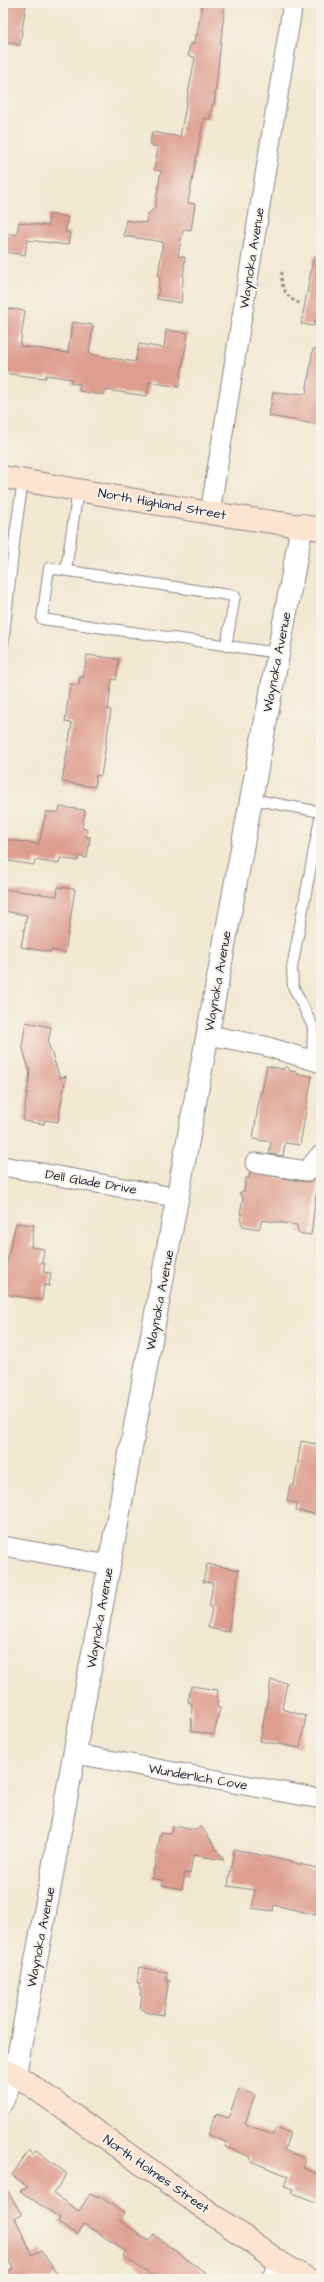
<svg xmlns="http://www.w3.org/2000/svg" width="324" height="2282" viewBox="0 0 324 2282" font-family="'Architects Daughter',sans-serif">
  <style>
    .building { fill: #dd9d8f }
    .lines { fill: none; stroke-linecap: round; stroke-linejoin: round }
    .service-casing { stroke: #8a8586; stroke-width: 12 }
    .minor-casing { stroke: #8a8586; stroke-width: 21 }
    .tertiary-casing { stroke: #8a8586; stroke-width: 24 }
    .secondary-casing { stroke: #8a8586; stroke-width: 24 }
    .path { stroke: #8a8586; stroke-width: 2.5; stroke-dasharray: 3 3; stroke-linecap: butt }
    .service { stroke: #fff; stroke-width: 10 }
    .minor { stroke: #fff; stroke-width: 19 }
    .tertiary { stroke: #fff; stroke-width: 22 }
    .secondary { stroke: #fde4d1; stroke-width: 22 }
    .labels { text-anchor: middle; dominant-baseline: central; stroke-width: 4; stroke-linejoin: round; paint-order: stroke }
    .street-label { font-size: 13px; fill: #22223b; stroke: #f7f3e8 }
  </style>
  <rect width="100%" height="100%" fill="#f7f3e8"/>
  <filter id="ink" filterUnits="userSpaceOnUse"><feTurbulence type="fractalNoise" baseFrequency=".025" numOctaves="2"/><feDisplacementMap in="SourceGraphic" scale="8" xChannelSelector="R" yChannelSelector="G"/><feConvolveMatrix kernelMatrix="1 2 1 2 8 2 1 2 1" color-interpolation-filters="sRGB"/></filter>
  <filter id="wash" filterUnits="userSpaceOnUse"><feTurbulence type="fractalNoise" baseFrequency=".012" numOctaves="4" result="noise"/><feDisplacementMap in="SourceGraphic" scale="16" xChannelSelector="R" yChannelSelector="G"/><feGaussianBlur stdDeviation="0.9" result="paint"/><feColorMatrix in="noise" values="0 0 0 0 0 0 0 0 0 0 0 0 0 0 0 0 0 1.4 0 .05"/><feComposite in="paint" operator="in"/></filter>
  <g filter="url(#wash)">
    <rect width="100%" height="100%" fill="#f1e8d1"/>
    <g id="blocks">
      <g class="building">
        <polygon points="3,3 26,3 20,45 3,42"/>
        <polygon points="202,3 225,3 214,105 212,105 210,119 204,118 188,203 195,204 191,230 183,229 178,256 185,257 181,303 157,299 160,277 158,277 163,242 124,236 126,220 146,223 148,214 155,208 161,171 154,170 158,147 150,145 152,132 180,137 195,57 188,56 190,44 194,44 195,35 197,35"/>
        <polygon points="49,214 68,217 65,232 70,233 68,245 27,240 25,255 3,252 3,233 17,235 19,222 48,226"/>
        <polygon points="314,256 321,257 321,321 315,320 314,326 301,324"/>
        <polygon points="3,308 25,311 20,346 68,353 72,322 93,325 89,354 135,362 139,344 164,348 166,330 188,333 179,387 149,382 147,396 105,390 104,395 79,391 80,384 71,383 72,379 46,375 46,378 34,377 3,373"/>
        <polygon points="313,349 321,349 321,425 269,416 273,392 294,395 295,393 306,394"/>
        <polygon points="87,655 119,659 116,680 112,679 108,710 111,710 101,776 96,775 95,787 62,782 72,723 65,722 70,684 79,685 80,677 83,678"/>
        <polygon points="60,807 85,810 82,828 87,829 86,837 90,837 87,858 79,856 78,861 60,858 59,864 35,860 34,865 3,860 3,839 39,844 46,812 59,812"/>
        <polygon points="58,887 75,889 65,953 51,950 51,952 21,947 27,915 3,911 3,889 57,896"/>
        <polygon points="26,1022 51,1027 48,1043 60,1078 66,1076 58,1122 45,1120 44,1124 23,1121 30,1072 22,1046"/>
        <polygon points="267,1066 282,1069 287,1066 290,1071 298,1072 298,1074 312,1076 300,1145 285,1143 283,1156 269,1154 271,1142 253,1139 260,1093 262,1092"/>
        <polygon points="250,1172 305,1182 318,1180 311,1235 298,1233 297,1225 262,1220 259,1229 243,1226 241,1222 242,1214 240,1214 243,1198 239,1193 244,1191 246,1178 249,1178"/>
        <polygon points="16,1223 34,1225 31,1247 44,1249 42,1263 45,1263 43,1272 51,1273 49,1286 44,1285 42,1300 3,1294 3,1279"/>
        <polygon points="301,1441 321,1445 321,1515 296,1511 297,1503 287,1501 290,1485 294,1485"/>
        <polygon points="207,1564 239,1570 228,1632 208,1628 212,1608 209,1607 213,1583 203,1582"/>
        <polygon points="271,1680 287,1683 282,1709 306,1716 300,1748 260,1741"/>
        <polygon points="191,1686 218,1690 217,1707 220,1708 214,1735 191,1731 192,1707 191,1703 188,1702"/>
        <polygon points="172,1826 196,1830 201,1826 224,1860 193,1855 190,1874 185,1873 182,1889 162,1885 163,1880 152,1879 161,1832 171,1833"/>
        <polygon points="234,1849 321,1869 321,1916 274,1905 273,1911 252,1908 255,1890 228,1886"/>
        <polygon points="139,1967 167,1972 166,1980 169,1980 163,2015 144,2012 144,2010 140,2009 142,1996 140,1995 141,1990 139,1989 140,1983 137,1983"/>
        <polygon points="239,2089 255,2095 245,2124 273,2135 276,2128 290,2133 284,2150 306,2159 303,2168 321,2175 321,2204 292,2193 294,2189 284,2186 288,2176 250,2161 251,2157 225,2147 227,2142 208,2135 216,2114 228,2118"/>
        <polygon points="29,2150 33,2154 36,2150 67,2174 53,2194 79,2211 90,2194 98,2198 99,2196 124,2213 119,2220 149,2241 154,2235 214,2279 157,2279 123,2256 126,2251 84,2224 77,2235 58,2222 60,2218 20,2191 28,2187 12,2175"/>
        <polygon points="3,2183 22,2215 15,2218 32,2255 41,2250 57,2274 50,2279 3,2279 3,2276 13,2269 3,2248"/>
      </g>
    </g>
  </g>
  <g filter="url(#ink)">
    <use href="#blocks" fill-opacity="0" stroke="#8a8586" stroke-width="1"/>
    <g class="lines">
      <g class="service-casing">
        <g id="service">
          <polyline points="66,570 78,490"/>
          <polyline points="3,644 15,535 23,480"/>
          <polyline points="226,646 235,596 49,568 42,619 278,653"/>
          <polyline points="251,799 321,812"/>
          <polyline points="312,1060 313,1027 293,986 292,968 321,812"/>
        </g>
      </g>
      <g class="minor-casing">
        <g id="minor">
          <polyline points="210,513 293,3"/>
          <polyline points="209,1035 265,1046 321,1063"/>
          <polyline points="255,1163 307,1171 319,1156 321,1157"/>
          <polyline points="3,1166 179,1198"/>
          <polyline points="3,1546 109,1565"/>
          <polyline points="76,1754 321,1799"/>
          <polyline points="3,2103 15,2074"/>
          <polyline points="270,2279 281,2263"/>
        </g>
      </g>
      <g class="tertiary-casing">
        <polyline id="tertiary" points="15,2074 302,525"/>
      </g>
      <g class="secondary-casing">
        <g id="secondary">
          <polyline points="3,477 210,513 321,529"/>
          <polyline points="3,2070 15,2074 281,2263 308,2279"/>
        </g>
      </g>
      <path class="path" d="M282,272C280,285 285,298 299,303"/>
      <use href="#service" class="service"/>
      <use href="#minor" class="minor"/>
      <use href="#tertiary" class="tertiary"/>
      <use href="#secondary" class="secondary"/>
    </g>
  </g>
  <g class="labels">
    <g class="street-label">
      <text transform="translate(252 258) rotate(-81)">Waynoka Avenue</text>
      <text transform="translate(162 504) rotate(10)">North Highland Street</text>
      <text transform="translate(277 662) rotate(-79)">Waynoka Avenue</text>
      <text transform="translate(218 981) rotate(-80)">Waynoka Avenue</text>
      <text transform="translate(91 1182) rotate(10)">Dell Glade Drive</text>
      <text transform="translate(160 1300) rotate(-79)">Waynoka Avenue</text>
      <text transform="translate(100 1618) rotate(-80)">Waynoka Avenue</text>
      <text transform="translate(198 1777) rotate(10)">Wunderlich Cove</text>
      <text transform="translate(41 1937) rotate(-79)">Waynoka Avenue</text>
      <text transform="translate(156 2174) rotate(35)">North Holmes Street</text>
    </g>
  </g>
  <rect width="324" height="2282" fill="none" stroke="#f7f3e8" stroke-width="16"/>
</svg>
